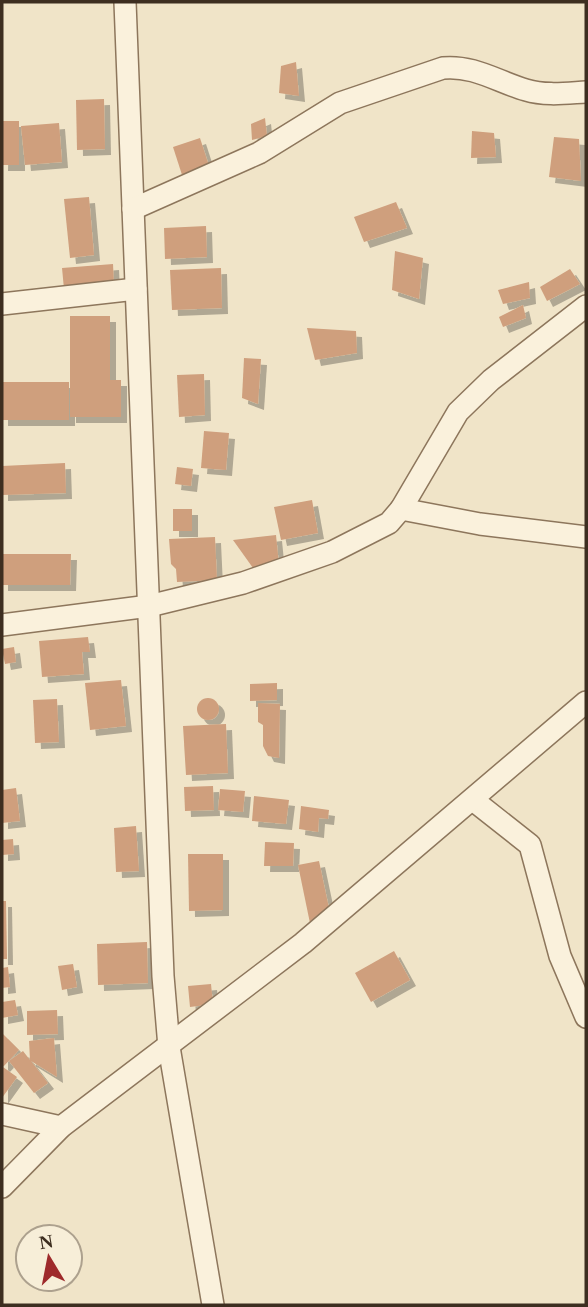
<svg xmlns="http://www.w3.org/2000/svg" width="588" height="1307" viewBox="0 0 588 1307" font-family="Georgia,serif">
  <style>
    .building { fill: #cf9f7d; filter: url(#shadow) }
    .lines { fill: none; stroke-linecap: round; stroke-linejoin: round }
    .street-casing { stroke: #8d765c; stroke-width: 24 }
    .street { stroke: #faf1dc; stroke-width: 21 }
  </style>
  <defs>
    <filter id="shadow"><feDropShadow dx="6" dy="6" stdDeviation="0" flood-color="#0004"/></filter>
  </defs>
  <rect width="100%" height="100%" fill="#f0e4c8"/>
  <g class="building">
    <polygon points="296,62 299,96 279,93 281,66"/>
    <polygon points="104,99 105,149 77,150 76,100"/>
    <polygon points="265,118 267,136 252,140 251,124"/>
    <polygon points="3,121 19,121 19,165 2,165"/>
    <polygon points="59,123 62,162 25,165 21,126"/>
    <polygon points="472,131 494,133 496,157 471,158"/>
    <polygon points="554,137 579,139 581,181 549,177"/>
    <polygon points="200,138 210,169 183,178 173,147"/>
    <polygon points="89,197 94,255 70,258 64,199"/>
    <polygon points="396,202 407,228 364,242 354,217"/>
    <polygon points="206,226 207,257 165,259 164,228"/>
    <polygon points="395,251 423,258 419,299 392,290"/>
    <polygon points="113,264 114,285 64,289 62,268"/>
    <polygon points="221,268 222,308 172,310 170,270"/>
    <polygon points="570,269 580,284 547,301 540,287"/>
    <polygon points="529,282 530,298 503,304 498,290"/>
    <polygon points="523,305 526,318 503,327 499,317"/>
    <polygon points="70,316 110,316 110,380 121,380 121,417 70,417"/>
    <polygon points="307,328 356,331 357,353 315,360"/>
    <polygon points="244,358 261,359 258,404 242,398"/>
    <polygon points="204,374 205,415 179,417 177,375"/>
    <rect x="2" y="382" width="67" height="38"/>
    <polygon points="204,431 229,433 226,470 201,468"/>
    <polygon points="65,463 66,493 2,495 2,466"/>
    <polygon points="177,467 193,469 191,486 175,484"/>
    <polygon points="312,500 318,533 281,540 274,507"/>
    <rect x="173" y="509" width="19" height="22"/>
    <polygon points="276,535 279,565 253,568 233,540"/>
    <polygon points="215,537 217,580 177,582 176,569 171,564 169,539"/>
    <polygon points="2,554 71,554 70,585 2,585"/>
    <polygon points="88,637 90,652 82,652 84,674 42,677 39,641"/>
    <polygon points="14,647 16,662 5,664 2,649"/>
    <polygon points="121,680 126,726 90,730 85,683"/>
    <polygon points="277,683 277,700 250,701 250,684"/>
    <circle cx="208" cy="709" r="11"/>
    <polygon points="57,699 59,742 35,743 33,700"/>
    <polygon points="258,703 280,704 279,758 268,756 263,746 263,725 258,722"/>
    <polygon points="226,724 228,773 186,775 183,726"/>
    <polygon points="213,786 214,810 185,811 184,787"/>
    <polygon points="16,788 20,821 2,823 2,790"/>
    <polygon points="220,789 245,791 243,812 218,810"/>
    <polygon points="254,796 289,800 286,824 252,821"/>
    <polygon points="301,806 329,810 328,819 319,818 318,832 299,829"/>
    <polygon points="136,826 139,871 116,872 114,828"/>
    <polygon points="13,839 14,854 2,855 2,840"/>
    <polygon points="265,842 294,843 293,866 264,866"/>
    <polygon points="188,854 223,854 223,910 189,911"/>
    <polygon points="319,861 330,913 311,928 298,865"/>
    <polygon points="2,901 6,901 7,959 2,959"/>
    <polygon points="147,942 148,983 98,985 97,944"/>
    <polygon points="394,951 410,980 371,1002 355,973"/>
    <polygon points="73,964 77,987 62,990 58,966"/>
    <polygon points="8,967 10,987 2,988 2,968"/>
    <polygon points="211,984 213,1004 190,1007 188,986"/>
    <polygon points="15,1000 18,1015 2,1018 2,1002"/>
    <polygon points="57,1010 58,1034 27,1035 27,1011"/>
    <polygon points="2,1033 19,1050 3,1067 17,1077 2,1098"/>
    <polygon points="54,1038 57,1077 31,1061 48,1083 34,1093 9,1061 23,1051 30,1060 29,1041"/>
  </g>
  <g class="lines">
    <g class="street-casing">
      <g id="street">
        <polyline points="125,2 163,976 169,1047 213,1305"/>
        <path d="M133,209L259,153L340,103L443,68C474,65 498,82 526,90C546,96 567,93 586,92"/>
        <polyline points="2,304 136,289"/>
        <polyline points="401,509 480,524 586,537"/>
        <polyline points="2,625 149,606 243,583 332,552 389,523 401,509 458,412 491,380 586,306"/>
        <polyline points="473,800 530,845 560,956 586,1017"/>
        <polyline points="2,1114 61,1127"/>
        <polyline points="2,1187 61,1127 303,943 586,702"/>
      </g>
    </g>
    <use href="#street" class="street"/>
  </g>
  <rect width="588" height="1307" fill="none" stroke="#3d2e20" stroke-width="7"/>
  <g transform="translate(49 1258) rotate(350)"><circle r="33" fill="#f7eed8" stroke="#ada18e" stroke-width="2"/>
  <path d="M0-5L12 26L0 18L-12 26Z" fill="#9e2a2b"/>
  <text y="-10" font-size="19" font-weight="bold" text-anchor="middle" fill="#3d2e20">N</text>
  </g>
</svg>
